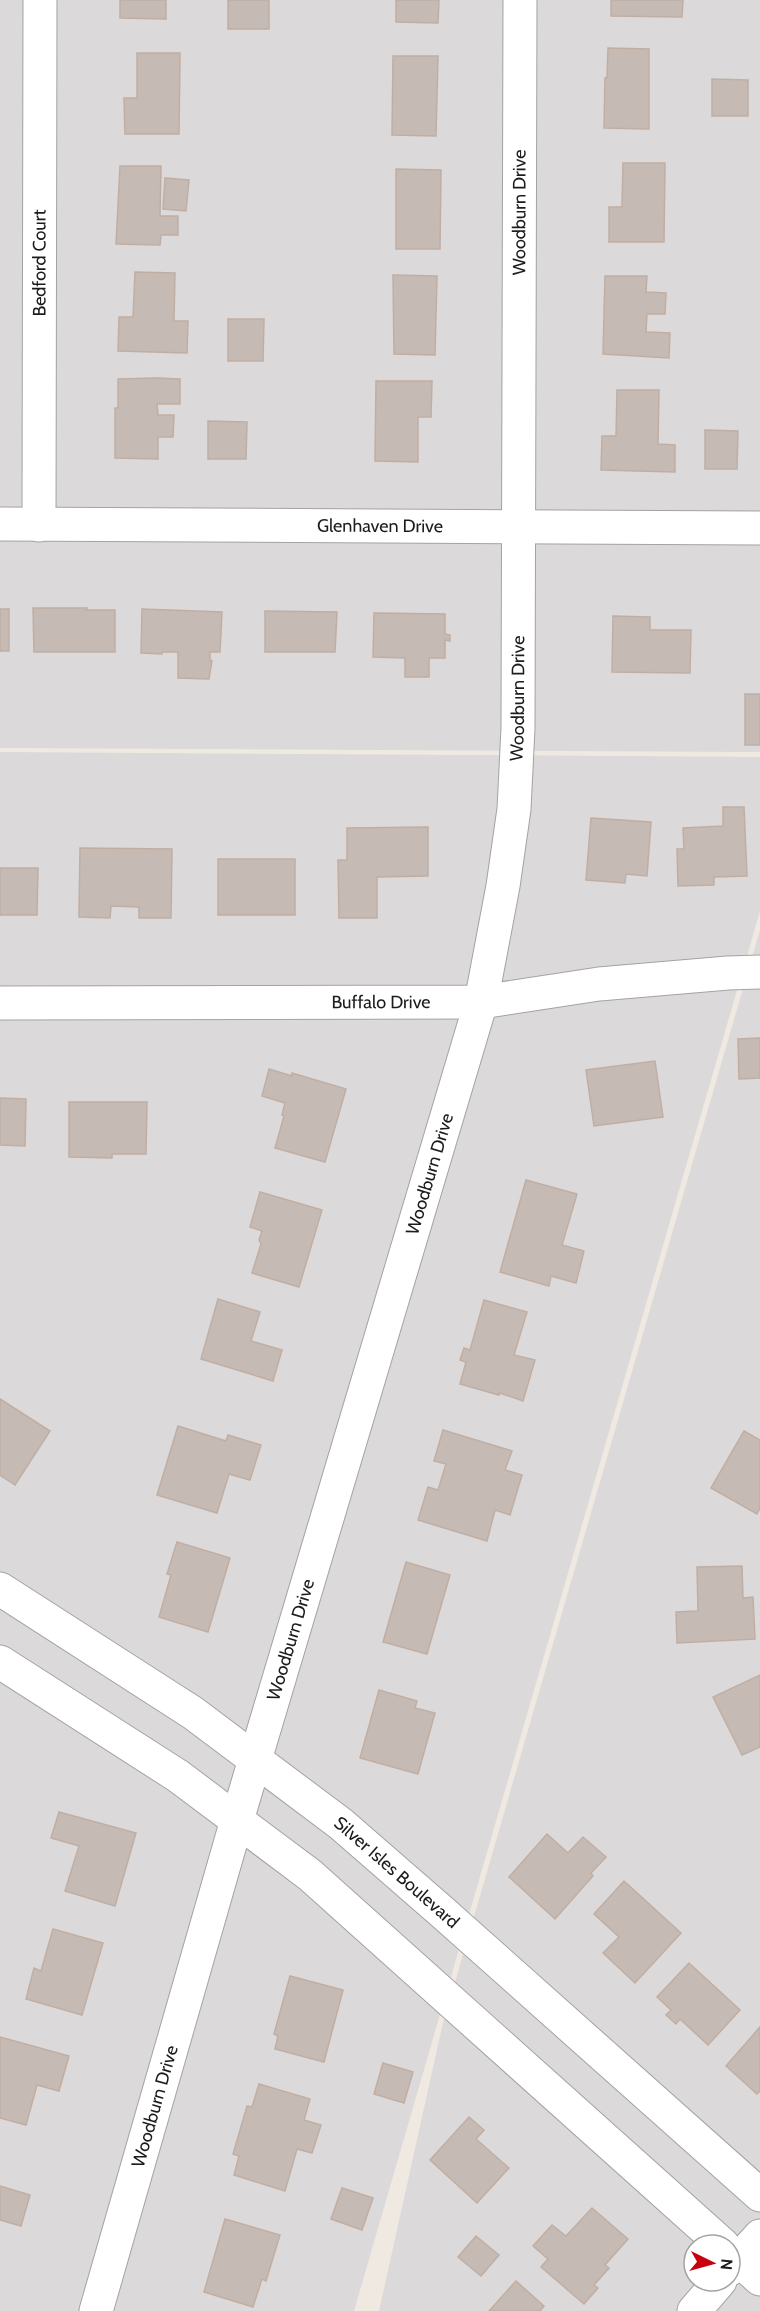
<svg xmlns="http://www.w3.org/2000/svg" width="760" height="2311" viewBox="0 0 760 2311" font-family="Cabin,sans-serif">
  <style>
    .residential { fill: #dbd9d9; fill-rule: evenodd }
    .building { fill: #c6bbb4; stroke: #c1aea3; stroke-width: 1.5 }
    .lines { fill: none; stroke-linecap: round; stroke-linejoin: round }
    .minor-casing { stroke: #a3a3a3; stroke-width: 35 }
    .tertiary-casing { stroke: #a3a3a3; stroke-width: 35 }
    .minor { stroke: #fff; stroke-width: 33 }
    .tertiary { stroke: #fff; stroke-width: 33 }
    .labels { text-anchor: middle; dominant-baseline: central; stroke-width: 4.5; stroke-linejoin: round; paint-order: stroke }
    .street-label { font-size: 18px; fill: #1c1c1c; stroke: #fff }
  </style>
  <rect width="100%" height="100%" fill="#efe9e1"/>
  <g class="residential">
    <polygon points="0,0 760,0 760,752 0,748"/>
    <polygon points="0,752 760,757 760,911 354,2311 0,2311"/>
    <path d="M760,930V2311H379L442,2027ZM694,2245H730V2281H694Z"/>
  </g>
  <g class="building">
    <polygon points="120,0 166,0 166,19 120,18"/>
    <rect x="228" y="0" width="41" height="29"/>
    <polygon points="396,0 439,0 438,23 396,22"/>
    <polygon points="611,0 683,0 682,17 611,16"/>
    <polygon points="608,48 649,49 649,129 604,128 605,78 607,78"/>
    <polygon points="137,53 180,53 179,134 125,134 124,98 137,98"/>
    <polygon points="393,56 438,56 436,136 392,135"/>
    <polygon points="712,79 748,80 748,116 712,116"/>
    <polygon points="623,163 665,163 664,242 609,242 609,207 622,207"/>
    <polygon points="120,166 161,166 160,216 178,216 178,235 161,235 160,245 116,244"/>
    <polygon points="396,169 441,170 440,249 396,249"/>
    <polygon points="165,178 189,180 186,211 163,209"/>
    <polygon points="135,272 175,273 174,321 188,321 187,353 118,351 119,317 133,317"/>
    <polygon points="393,275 437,276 435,355 394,354"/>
    <polygon points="605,276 647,276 646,292 666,293 665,314 647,314 646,332 670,333 669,358 603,354"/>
    <polygon points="228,319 264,319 263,361 228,361"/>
    <polygon points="157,378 180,379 180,404 157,404 158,415 174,415 173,437 158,437 158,459 115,458 115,408 118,408 118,379"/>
    <polygon points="376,381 432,381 431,417 418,417 418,462 375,461"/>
    <polygon points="617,390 659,390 658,444 675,445 675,472 601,470 602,436 616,436"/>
    <polygon points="208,421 247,422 246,459 208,459"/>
    <polygon points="705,430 738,431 737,469 705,469"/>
    <polygon points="33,608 87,608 86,610 115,610 115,652 34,652"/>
    <rect x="0" y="609" width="9" height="42"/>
    <polygon points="142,609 222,612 220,652 210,652 210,660 212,661 209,679 178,678 178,652 162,652 162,654 141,653"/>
    <polygon points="265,611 337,612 335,652 265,652"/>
    <polygon points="374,613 445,614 445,634 450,635 450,641 445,640 445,658 429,658 429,677 405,677 405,658 373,657"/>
    <polygon points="613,616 650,617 650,630 691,630 690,673 612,672"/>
    <rect x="745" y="694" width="15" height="51"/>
    <polygon points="723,807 744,807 747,876 714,877 714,885 678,886 677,849 684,849 683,828 723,826"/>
    <polygon points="591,818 651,822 647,876 626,874 625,883 586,880"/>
    <polygon points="428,827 428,876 377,877 377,918 339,918 338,860 347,860 347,828"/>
    <polygon points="80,848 172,849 171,918 139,918 139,907 111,906 110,918 79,917"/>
    <rect x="218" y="859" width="77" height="56"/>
    <polygon points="0,868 38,868 37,915 0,915"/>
    <polygon points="760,1038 760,1078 739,1079 738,1039"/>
    <polygon points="655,1061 663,1117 594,1126 586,1070"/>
    <polygon points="269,1069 292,1076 292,1073 346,1089 325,1162 275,1148 284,1116 282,1115 285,1103 262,1096"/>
    <polygon points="0,1098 26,1099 25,1146 0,1145"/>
    <polygon points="69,1102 147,1102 146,1154 112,1154 112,1158 69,1157"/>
    <polygon points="526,1180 577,1194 562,1245 584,1251 576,1283 551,1276 549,1286 500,1272"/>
    <polygon points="260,1192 322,1210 299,1287 252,1273 261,1244 259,1240 262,1231 250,1227"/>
    <polygon points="218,1299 260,1312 251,1341 282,1350 273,1381 201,1359"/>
    <polygon points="484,1300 527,1312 514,1355 535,1360 523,1401 500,1393 499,1395 460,1384 466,1362 460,1360 464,1348 470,1350"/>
    <polygon points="0,1399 50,1431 15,1485 0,1475"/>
    <polygon points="178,1426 226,1441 228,1435 261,1445 250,1480 229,1474 217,1513 157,1495"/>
    <polygon points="443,1430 512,1451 505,1470 522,1475 510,1515 495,1510 487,1541 418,1520 428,1487 438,1490 446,1464 434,1461"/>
    <polygon points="744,1431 760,1440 760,1508 757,1514 711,1488"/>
    <polygon points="177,1542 230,1558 208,1632 159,1617 171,1575 167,1574"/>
    <polygon points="406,1562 450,1575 427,1654 383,1642"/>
    <polygon points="742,1566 743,1598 753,1597 755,1639 677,1643 676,1612 698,1611 697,1567"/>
    <polygon points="760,1675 760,1747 742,1755 713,1697"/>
    <polygon points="379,1690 417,1701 415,1708 435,1713 418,1774 360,1758"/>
    <polygon points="59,1812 136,1833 115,1906 65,1891 79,1846 51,1838"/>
    <polygon points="547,1834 568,1853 583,1837 606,1857 591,1873 593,1876 555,1919 509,1877"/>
    <polygon points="624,1881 681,1933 635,1983 603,1953 619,1937 594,1914"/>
    <polygon points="53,1929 103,1943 82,2015 26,1999 34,1968 41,1971"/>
    <polygon points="689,1963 740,2010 708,2045 680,2019 676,2024 666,2015 671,2010 657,1997"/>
    <polygon points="290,1976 343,1990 324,2062 275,2049 278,2036 274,2034"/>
    <polygon points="760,2027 760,2091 757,2094 726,2066"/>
    <polygon points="0,2037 69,2056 59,2091 37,2085 26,2125 0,2118"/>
    <polygon points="383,2063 413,2072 404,2103 374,2094"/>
    <polygon points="259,2084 310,2099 304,2120 321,2125 312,2153 297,2149 285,2191 234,2175 239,2156 233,2154 247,2106 252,2107"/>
    <polygon points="469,2117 484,2130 476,2139 509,2168 477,2203 430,2160"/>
    <polygon points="0,2186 30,2195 21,2226 0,2220"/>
    <polygon points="342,2188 373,2198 362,2230 331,2219"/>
    <polygon points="592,2208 628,2239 605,2265 609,2268 594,2285 598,2288 584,2304 541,2267 548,2259 533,2246 552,2225 566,2236"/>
    <polygon points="225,2219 280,2235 266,2281 262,2279 253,2307 204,2292"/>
    <polygon points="476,2236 499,2255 481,2276 458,2257"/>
    <polygon points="516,2281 544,2306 540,2311 489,2311"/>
  </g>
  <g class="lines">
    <g class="minor-casing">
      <g id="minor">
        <path id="s1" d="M0,524L760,528"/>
        <path id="s2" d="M39,525L40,0"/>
        <path id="s3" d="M0,1003L481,1002L599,984L728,973L760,972"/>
        <polyline points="730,2269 760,2236"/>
        <path id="s4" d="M96,2311L237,1820L481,1002L503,886L514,809L518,728L520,0"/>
        <polyline points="694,2311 720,2281"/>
      </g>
    </g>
    <g class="tertiary-casing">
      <g id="tertiary">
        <path id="s5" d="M0,1589L193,1713L341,1824L441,1911L760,2195"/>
        <polyline points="0,1662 178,1776 310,1875 723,2245"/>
        <polyline points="730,2252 760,2279"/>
      </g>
    </g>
    <use href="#minor" class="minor"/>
    <use href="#tertiary" class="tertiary"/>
  </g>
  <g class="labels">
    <g class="street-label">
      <text stroke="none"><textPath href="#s4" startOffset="2157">Woodburn Drive</textPath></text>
      <text stroke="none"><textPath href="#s2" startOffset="262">Bedford Court</textPath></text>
      <text stroke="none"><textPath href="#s1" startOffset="380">Glenhaven Drive</textPath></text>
      <text stroke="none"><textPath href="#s4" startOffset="1671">Woodburn Drive</textPath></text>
      <text stroke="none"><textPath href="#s3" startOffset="381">Buffalo Drive</textPath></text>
      <text stroke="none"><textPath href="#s4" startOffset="1185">Woodburn Drive</textPath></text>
      <text stroke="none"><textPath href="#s4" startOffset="699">Woodburn Drive</textPath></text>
      <text stroke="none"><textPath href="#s5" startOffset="488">Silver Isles Boulevard</textPath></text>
      <text stroke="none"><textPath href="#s4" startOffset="213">Woodburn Drive</textPath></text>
    </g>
  </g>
  <g transform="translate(712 2263) rotate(95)"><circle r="28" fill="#ffffff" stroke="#a4a4a4" stroke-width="1.5"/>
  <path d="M0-4.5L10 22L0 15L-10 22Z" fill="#c9000e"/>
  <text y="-9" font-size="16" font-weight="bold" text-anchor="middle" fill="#1c1c1c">N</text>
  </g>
</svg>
